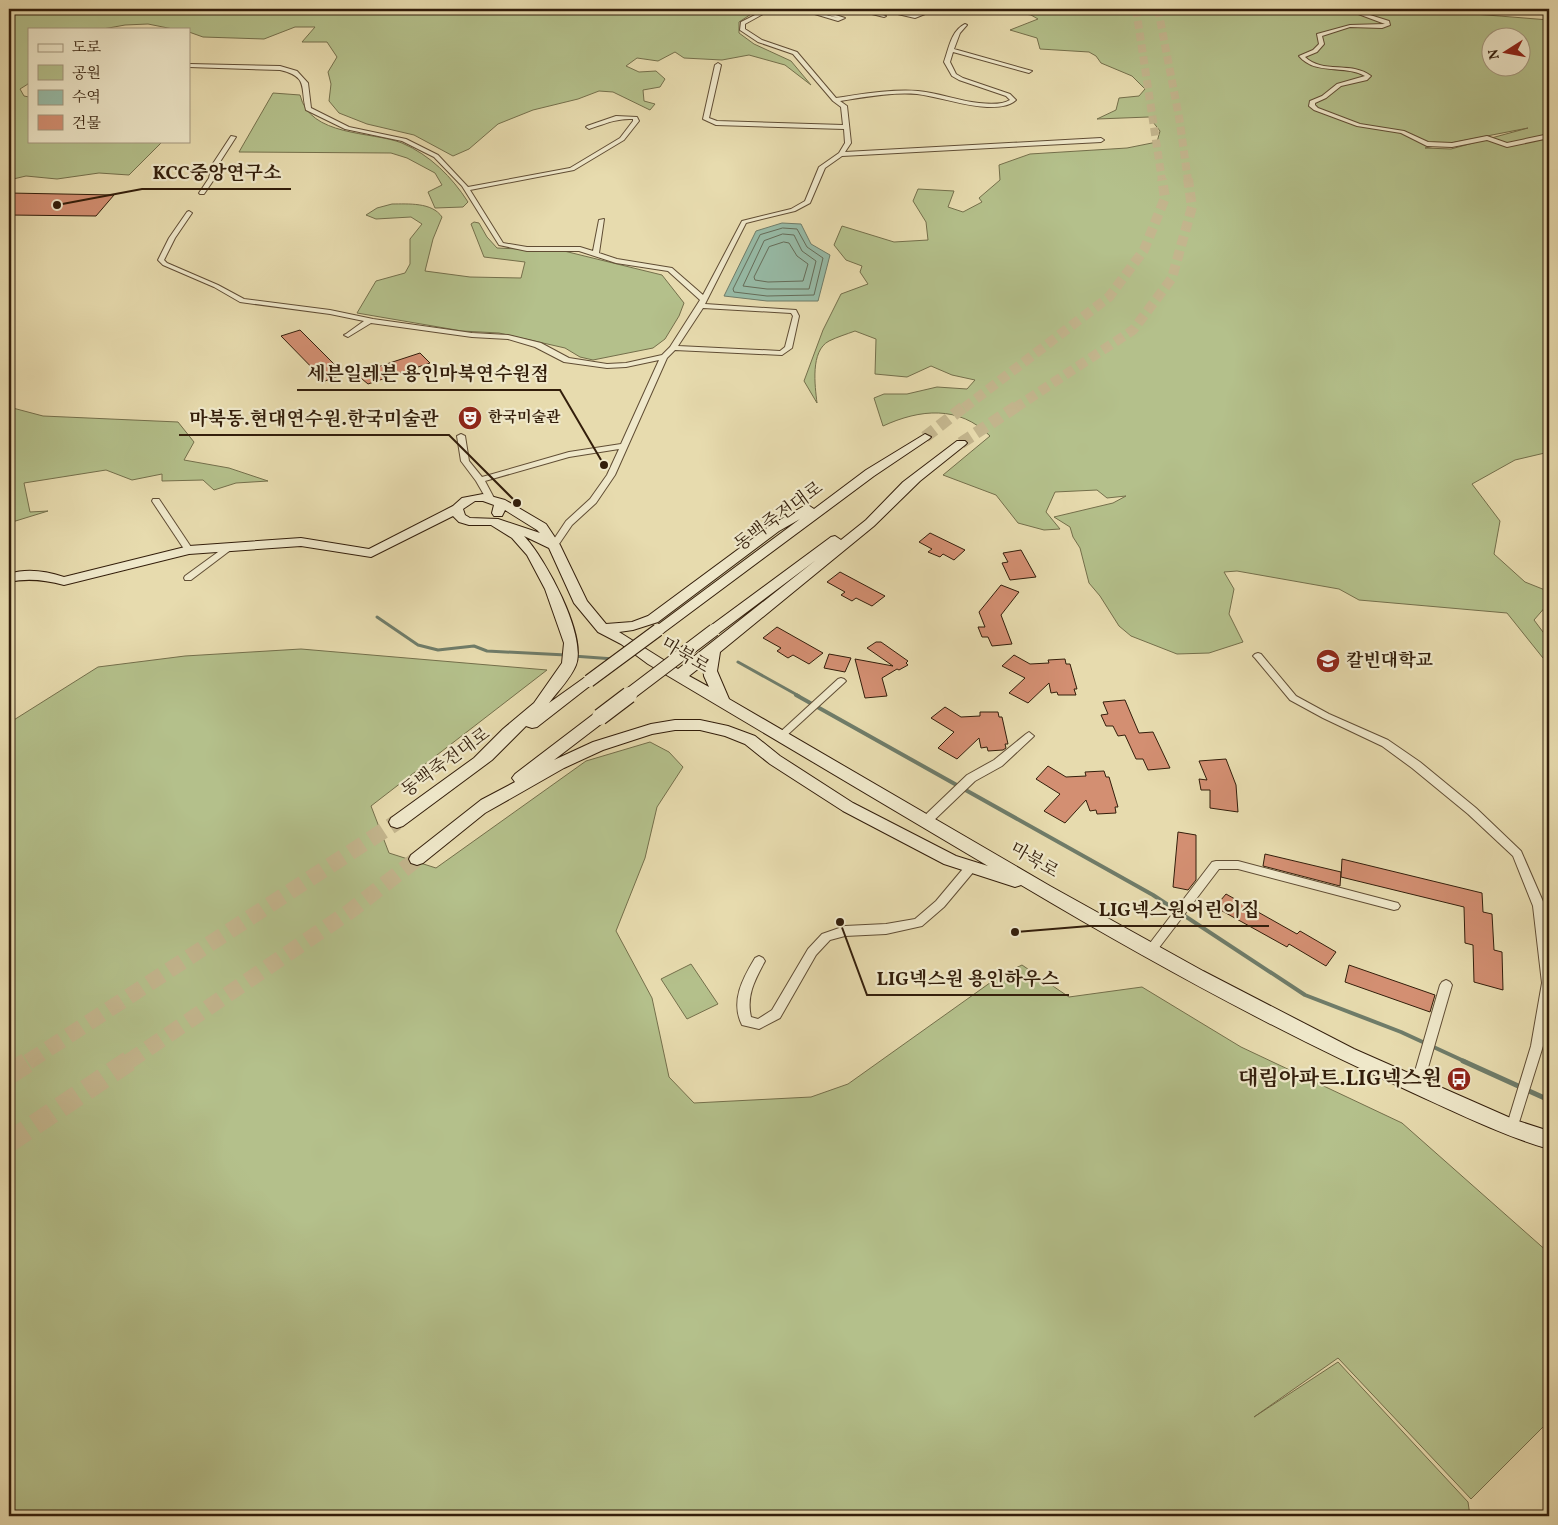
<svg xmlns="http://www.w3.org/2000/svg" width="1558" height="1525" viewBox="0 0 1558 1525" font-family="Vollkorn,'Noto Serif KR',serif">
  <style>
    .green { fill: #b4c08b; stroke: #746f4b; fill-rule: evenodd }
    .water { fill: #97bba7; stroke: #6f7c69 }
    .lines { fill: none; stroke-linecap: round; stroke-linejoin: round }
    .shore { stroke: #656c59; stroke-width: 1 }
    .stream-far2 { stroke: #6f7c69; stroke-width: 3 }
    .stream-far1 { stroke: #6f7c69; stroke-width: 4 }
    .stream { stroke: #6f7c69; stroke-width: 5 }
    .building { fill: #d38f72; stroke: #331e0b }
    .secondary-tunnel-far4 { stroke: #c3b58d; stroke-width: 8; stroke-dasharray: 8 4; stroke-linecap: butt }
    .secondary-tunnel-far3 { stroke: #c3b58d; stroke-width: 10; stroke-dasharray: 10 5; stroke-linecap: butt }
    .secondary-tunnel-far2 { stroke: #c3b58d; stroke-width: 12; stroke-dasharray: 12 6; stroke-linecap: butt }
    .secondary-tunnel-far1 { stroke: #c3b58d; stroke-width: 16; stroke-dasharray: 16 8; stroke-linecap: butt }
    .secondary-tunnel { stroke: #c3b58d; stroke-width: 21; stroke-dasharray: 21 10; stroke-linecap: butt }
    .street-casing { stroke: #604d34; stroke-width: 2 }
    .secondary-casing { stroke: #331e0b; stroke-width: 2 }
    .street { fill: #efe8ca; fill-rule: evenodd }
    .secondary { fill: #efe8ca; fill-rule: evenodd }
    .secondary-bridge-far1-casing { stroke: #331e0b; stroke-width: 14; stroke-linecap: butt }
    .secondary-bridge-casing { stroke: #331e0b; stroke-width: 18; stroke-linecap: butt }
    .secondary-bridge-far1 { stroke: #efe8ca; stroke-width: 12 }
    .secondary-bridge { stroke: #efe8ca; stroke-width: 16 }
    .labels { text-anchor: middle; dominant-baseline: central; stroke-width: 4.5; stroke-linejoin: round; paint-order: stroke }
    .far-poi-label { font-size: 15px; font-weight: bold; fill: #331e0b; stroke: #efe8ca; text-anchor: start }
    .street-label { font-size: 18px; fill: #331e0b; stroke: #efe8ca }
    .poi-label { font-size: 18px; font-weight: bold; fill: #331e0b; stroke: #efe8ca; text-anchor: start }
    .near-poi-label { font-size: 21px; font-weight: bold; fill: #331e0b; stroke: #efe8ca; text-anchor: end }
    .leader { fill: none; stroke: #331e0b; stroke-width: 2 }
    .callout-dot { fill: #331e0b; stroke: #efe8ca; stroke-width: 2 }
    .callout-label { font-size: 19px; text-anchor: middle; font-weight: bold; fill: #331e0b; stroke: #efe8ca; stroke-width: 4.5; stroke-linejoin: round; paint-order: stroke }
  </style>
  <rect width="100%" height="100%" fill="#e7dbae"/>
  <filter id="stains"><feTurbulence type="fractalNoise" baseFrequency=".004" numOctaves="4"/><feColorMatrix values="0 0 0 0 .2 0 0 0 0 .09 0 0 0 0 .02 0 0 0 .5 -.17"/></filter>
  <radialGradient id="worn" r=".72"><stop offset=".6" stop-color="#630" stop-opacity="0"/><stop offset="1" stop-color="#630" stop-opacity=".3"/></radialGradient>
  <g class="green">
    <polygon points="9,9 759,9 739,22 739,33 754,44 791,61 811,85 785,65 749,55 722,60 684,58 675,52 658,61 637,58 626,66 639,72 656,71 665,79 660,87 643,90 644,101 655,104 650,110 613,92 599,91 578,99 533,110 498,124 469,149 453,156 414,135 367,124 339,113 329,101 331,84 328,72 337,57 327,42 302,42 315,27 295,27 264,39 203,37 189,32 189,29 173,29 148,24 125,25 103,29 29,29 29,81 28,84 20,89 24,96 29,97 29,141 163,141 129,175 99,173 57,179 26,176 9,180"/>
    <path d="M994,9H1412L1549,20V452L1515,460L1472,484L1500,521L1494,554L1525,582L1545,590L1547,605L1534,620L1549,640V658H1543L1507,613L1359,600L1339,589L1237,571L1224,572L1234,589L1229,614L1243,642L1209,653L1177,654L1131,636L1119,626L1100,596L1089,583L1080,548L1073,537L1070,527L1054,517L1113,503L1126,496L1107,498L1097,490L1055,492L1046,512L1060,529L1044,530L1018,523L996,495L943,475L990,436C959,405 920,409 883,426L874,398L884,394H907L937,387L967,389L975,380L952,375L931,366L907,377L875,374L876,339L855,331C847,334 837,337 829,341C810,351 815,386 817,403L804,381L823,330L841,294L868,284L860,272L862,266L846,260L834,245L842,226L894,242L928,240L926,222L913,201L918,189L954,191L948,207L963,212L982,202L979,198L1000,180L999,165L1030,154L1127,148L1157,142L1160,131L1149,117L1097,119L1116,110L1119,98L1139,96L1145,89L1132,76L1101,63L1096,56L1089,52L1040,49L1037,38L1010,30L1038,19L1031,15ZM1490,38H1520V68H1490ZM1528,128L1451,149L1425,148Z"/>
    <path d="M273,93L300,95C310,137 371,131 402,143C430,155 452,177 468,202L463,207L435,208L428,192L442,185L435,173L407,158L391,153L239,152Z"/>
    <path d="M392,204C408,204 432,202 442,217L433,239L425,271L470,277L521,278L525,262L484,257L471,224L474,222L479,223L487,237L497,248L564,251L662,275L684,303L679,316L665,339L653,348L593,360L580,357L565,348L499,333L462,331L357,313L376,281L405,273L410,264V239L422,224L411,217L376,219L366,215L377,208Z"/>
    <polygon points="9,407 43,416 178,422 194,442 184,460 229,468 268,481 236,483 214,490 203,480 162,481 162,474 132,480 106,470 24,483 30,512 48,511 9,523"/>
    <polygon points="301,649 547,670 371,806 389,853 436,868 586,761 650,742 669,752 683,767 657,807 645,858 616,931 652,998 669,1077 694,1103 811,1097 848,1084 1001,975 1022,965 1069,997 1142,987 1241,1047 1402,1123 1549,1253 1549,1421 1471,1499 1338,1358 1254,1417 1338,1362 1468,1502 1470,1516 9,1516 9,723 98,667 185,656"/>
    <polygon points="691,964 718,1004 687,1019 661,979"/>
  </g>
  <polygon class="water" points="782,223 801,224 811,244 830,255 818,301 767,301 724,296 756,231"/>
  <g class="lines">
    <g class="shore">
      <polygon points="783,228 797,229 807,247 823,258 814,295 767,296 734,292 733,289 760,235"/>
      <polygon points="783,234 794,235 802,251 816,261 809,289 767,289 743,286 764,241"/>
      <polygon points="784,242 789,243 797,256 808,264 803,281 768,282 755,280 754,277 769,247"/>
    </g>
    <g class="stream-far2">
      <polyline points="377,617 418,645 438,650 474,646 487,651 566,655"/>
      <polyline points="573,656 614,659"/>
      <polyline points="738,662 799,696"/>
    </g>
    <polyline class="stream-far1" points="796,695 1153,895 1305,995 1401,1032 1466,1062"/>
    <polyline class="stream" points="1463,1061 1549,1100"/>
  </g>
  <g class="building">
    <polygon points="9,193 114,195 96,216 9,215"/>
    <polygon points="300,330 344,374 325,381 281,336"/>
    <polygon points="420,353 430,363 368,384 356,374"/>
    <polygon points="930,533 965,550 954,560 943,554 940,557 928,552 932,549 919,542"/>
    <polygon points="1021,550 1036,577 1010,580 1002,563 1008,562 1003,553"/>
    <polygon points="840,572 885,596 872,606 856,598 852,601 841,595 845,592 827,582"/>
    <polygon points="1001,585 1019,592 1001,615 1012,644 992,646 988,637 982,637 978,627 985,627 979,612"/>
    <polygon points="777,627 823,653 809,664 793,655 788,658 777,651 781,648 763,638"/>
    <polygon points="876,642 881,642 908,661 906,663 908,665 899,670 897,669 882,678 887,696 865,698 855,659 893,666 867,648"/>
    <polygon points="829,654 851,658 845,672 824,668"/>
    <polygon points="1014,655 1030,664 1049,663 1048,660 1065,659 1066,664 1070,664 1077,689 1074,689 1076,695 1058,695 1057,692 1051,693 1049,683 1028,703 1009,693 1025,678 1002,666"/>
    <polygon points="1125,700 1139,733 1153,732 1170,768 1148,770 1143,759 1136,759 1125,735 1118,736 1113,726 1106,726 1101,715 1108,714 1103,702"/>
    <polygon points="945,707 961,717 980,716 980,712 998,712 999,717 1002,717 1008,744 1005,744 1006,748 1003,750 988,751 987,747 981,748 979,738 957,759 938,748 954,732 931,718"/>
    <polygon points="1226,759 1236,785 1238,812 1210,808 1210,790 1201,790 1199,779 1207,780 1199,761"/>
    <polygon points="1048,766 1066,777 1086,776 1085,772 1104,771 1106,777 1109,777 1118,807 1115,807 1116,813 1097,814 1096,810 1090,811 1086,800 1065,823 1044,811 1060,794 1036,779"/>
    <polygon points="1178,832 1196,835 1196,880 1188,890 1173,887"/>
    <polygon points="1265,854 1341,872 1340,886 1263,866"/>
    <polygon points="1342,859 1482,893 1483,912 1492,914 1494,950 1502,952 1503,990 1474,982 1473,945 1465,943 1464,907 1341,877"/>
    <polygon points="1226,894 1297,934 1300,931 1336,952 1326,966 1289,944 1287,947 1215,907"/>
    <polygon points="1349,965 1435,995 1430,1012 1345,982"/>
  </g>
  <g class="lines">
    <g class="secondary-tunnel-far4">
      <polyline points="1136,9 1162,180"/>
      <polyline points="1158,9 1179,117 1188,180"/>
    </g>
    <g class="secondary-tunnel-far3">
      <polyline points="964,408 1109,297 1144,250 1165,198 1162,179"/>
      <polyline points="1015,408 1133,330 1172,278 1192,207 1188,179"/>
    </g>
    <g class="secondary-tunnel-far2">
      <polyline points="925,437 965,406"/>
      <polyline points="961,443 1017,406"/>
    </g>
    <g class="secondary-tunnel-far1">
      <polyline points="28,1062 397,822"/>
      <polyline points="128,1062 349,912 417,859"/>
    </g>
    <g class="secondary-tunnel">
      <polyline points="9,1074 30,1061"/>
      <polyline points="9,1142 129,1061"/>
    </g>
    <g class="street-casing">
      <g id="street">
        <path d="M767,9H772L745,24V29L762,40L797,52L836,98C863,94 891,89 918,91C939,93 959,101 979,103C989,104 1002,105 1010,100L1006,96L959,80L952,76L944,62C949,48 951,31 965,24L967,25L960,33L954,49L1032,71L1029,73L953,52L950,62L956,74L963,78L1010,94L1016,100C1009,107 996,107 987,107C963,106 941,97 917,94C891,92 866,97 840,101L847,106L851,143L845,152L1101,138L1104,140L1101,142L842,156L825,168L810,203L795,211L746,223L705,304L796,310L799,316L792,348L782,355L675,350L667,358L615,475L596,503L572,525L557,547L554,548L550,545L566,521L590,499L607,475L619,449L569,457L485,481L494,498L490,500H487L476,481L461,461L457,436L461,434L465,436L469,461L482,477L569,452L621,444L659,360L626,367L607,368L564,362L535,347L508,339L472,337L371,323L348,337L344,335L346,334L364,321L330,314L240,302L214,287L163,265L158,260L169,238L187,212L189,211L192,213L175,238L164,260L167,263L218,285L244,299L330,310L373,319L472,333L508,335L541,343L569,358L607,364L626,363L662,355L670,347L700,300L668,271L616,263L579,251H527L499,245L462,186L434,157L402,141L345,129L306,110C300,87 309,77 280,70L189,67V64L280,66L297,71L308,83L311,108L349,127L406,139L438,155L468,187L570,168L620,138L633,121V119C617,118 604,124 589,129L586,127L587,126L616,116L637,117L639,121L624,140L574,170L470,190L503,243L527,247H580L593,251L599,220L604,219L599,253L617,259L672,268L703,295L742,221L791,209L805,201L819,167L839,153L845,143L844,129L716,125L703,119L715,65L718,63L721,65L709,118L717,121L843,125L841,107L833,101L793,54L758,42L740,30L741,22ZM703,308L791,313L793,316L785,347L780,351L678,346Z"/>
        <path d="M798,9H817L845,18L838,21ZM813,10L838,18L811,11Z"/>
        <polygon points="852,9 859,9 886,16 884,17"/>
        <polygon points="876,9 883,9 915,15 918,14 901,9 908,9 925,14 915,18"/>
        <path d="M1345,9H1351L1389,21L1390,25L1382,28L1350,27L1322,36L1324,44L1317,52L1305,57C1322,74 1352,61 1371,76L1367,80L1341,86L1326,98L1315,103V105L1318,108L1360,124L1404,131L1428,142L1452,143L1487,136L1507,143L1549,134V138L1507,147L1487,140L1452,147L1427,146L1401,133L1357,126L1314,110L1309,106L1310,101L1322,96L1337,84L1365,76C1344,64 1316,76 1299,56L1313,50L1319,44L1317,34L1350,25L1385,24Z"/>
        <polygon points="231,136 236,137 218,165 215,178 204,194 200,194 199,193 209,178 212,165"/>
        <polygon points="153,499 159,499 193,550 192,552 186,552 152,501"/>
        <polygon points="229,544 233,547 232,549 191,580 185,580 184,578 185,576"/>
        <polygon points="1258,653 1261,654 1296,696 1329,714 1388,740 1420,762 1476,808 1521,851 1545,906 1549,945 1549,1009 1543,1046 1516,1132 1512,1134 1508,1132 1506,1128 1531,1046 1542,983 1533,906 1513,856 1468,814 1412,768 1382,746 1323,718 1290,700 1255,658 1253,656 1255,654"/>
        <polygon points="841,678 844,679 846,681 844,683 784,738 778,738 776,736 778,734 838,679"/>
        <polygon points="1029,732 1034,736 1032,738 1002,766 975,781 929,825 921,825 920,822 921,819 967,775 994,760 1026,734"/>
        <polygon points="1216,861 1238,861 1394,902 1398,903 1400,906 1398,909 1394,910 1238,869 1219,869 1155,953 1151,955 1147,953 1145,950 1147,947 1212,862"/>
        <path d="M971,863L975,864L976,867L975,870L944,907L922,926L886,934L845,936L830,940L816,955L780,1018L759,1029L742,1025C730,1001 743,978 755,958L759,956L763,958L765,961C755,980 746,995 751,1017L758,1019L772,1010L808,949L822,934L845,926L886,924L915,919L936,901L967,864Z"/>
        <polygon points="1446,980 1450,982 1452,985 1423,1085 1421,1089 1417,1090 1413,1089 1411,1085 1440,985 1442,982"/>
      </g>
    </g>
    <g class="secondary-casing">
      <path id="secondary" d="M925,434L931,437L929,439L874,476L663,633H653L651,630L800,519L779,531L658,622L633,630L619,632L678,669L816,560L719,633H709L707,630L709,627L831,537L835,536L841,540L866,520L903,482L957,441H965L967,443L965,445L920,481L874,526L720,652L717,671L729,699L1050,886L1203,971L1354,1049L1515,1120L1549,1131V1149C1501,1135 1455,1112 1409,1091C1276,1031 1147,960 1021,885L1015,887L944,864L843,811L770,764L745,744L725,736L700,730H675L652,734L603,750L564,768L485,813L423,863L417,865L411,863L409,859L411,855L481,800L515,782L512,778L515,774L595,713L600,712L605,713L607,717L605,721L554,760L593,742L651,724L675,720H700L728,726L755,736L780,756L853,803L956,856L988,866L648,664L621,644L598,632L574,603L549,548L524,536C545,558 587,635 576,665C571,678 558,691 549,703L584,678H594L596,681L537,727L532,728L526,726L492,760L403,826L397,828L391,826L389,822L391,818L474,758L503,729L534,703L562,663L564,643L545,589L527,555L512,538L491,525H469L459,522L453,516L371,557L301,546L189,554L64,585C45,580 28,578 9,582V574C27,568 46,571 64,577L189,546L301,538L369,549L453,506L462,498L483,494L505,500L546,524L560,545L587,601L606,624L632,622L648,616L771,525L804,506L808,505L814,509L866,470ZM475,501H483L494,505L492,513L494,516H502L505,510L537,530L540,533L498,519L470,518L465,515L463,509ZM703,665L704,676L709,687L689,676Z"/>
    </g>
    <use href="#street" class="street"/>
    <use href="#secondary" class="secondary"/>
    <g class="secondary-bridge-far1-casing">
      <g id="secondary-bridge-far1">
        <polyline points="589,681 658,630"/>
        <polyline points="627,696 714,630"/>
      </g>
    </g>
    <g class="secondary-bridge-casing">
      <polyline id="secondary-bridge" points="600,717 629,695"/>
    </g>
    <use href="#secondary-bridge-far1" class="secondary-bridge-far1"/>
    <use href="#secondary-bridge" class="secondary-bridge"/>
  </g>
  <defs>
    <g id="theatre-disc" transform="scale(1.25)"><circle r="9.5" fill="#8f2418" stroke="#efe8ca"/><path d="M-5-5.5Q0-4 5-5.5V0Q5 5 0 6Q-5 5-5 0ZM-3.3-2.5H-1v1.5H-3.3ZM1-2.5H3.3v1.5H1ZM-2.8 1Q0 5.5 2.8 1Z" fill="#fff"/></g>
    <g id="university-disc" transform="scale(1.25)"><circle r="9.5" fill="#8f2418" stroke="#efe8ca"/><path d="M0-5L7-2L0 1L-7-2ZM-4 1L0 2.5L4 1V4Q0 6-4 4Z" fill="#fff"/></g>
    <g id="bus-disc" transform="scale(1.25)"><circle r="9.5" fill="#8f2418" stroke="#efe8ca"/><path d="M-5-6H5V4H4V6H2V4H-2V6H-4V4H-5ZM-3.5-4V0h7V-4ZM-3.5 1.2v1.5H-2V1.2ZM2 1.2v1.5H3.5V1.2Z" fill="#fff"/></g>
  </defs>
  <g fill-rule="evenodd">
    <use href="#theatre-disc" x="470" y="418"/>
    <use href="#university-disc" x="1328" y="661"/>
    <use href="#bus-disc" x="1459" y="1079"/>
  </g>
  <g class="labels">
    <g class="far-poi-label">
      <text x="488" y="418">한국미술관</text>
    </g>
    <g class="street-label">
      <text transform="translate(779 517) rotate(-36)">동백죽전대로</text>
      <text transform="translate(685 656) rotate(31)">마북로</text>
      <text transform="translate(446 763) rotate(-36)">동백죽전대로</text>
      <text transform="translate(1034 861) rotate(30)">마북로</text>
    </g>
    <g class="poi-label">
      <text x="1346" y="661">칼빈대학교</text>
    </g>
    <g class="near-poi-label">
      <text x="1442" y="1079">대림아파트.LIG넥스원</text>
    </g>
  </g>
  <path class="leader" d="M57 205L142 189H291M604 465L560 390H297M517 503L449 435H179M1015 932L1089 926H1269M840 922L867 995H1069"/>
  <g class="callout-dot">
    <circle cx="57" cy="205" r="5"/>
    <circle cx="604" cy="465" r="5"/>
    <circle cx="517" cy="503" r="5"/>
    <circle cx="1015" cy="932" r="5"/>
    <circle cx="840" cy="922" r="5"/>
  </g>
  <g class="callout-label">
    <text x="217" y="179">KCC중앙연구소</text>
    <text x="428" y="380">세븐일레븐 용인마북연수원점</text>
    <text x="314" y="425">마북동.현대연수원.한국미술관</text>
    <text x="1179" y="916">LIG넥스원어린이집</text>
    <text x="968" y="985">LIG넥스원 용인하우스</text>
  </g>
  <rect width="1558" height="1525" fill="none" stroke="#e7dbae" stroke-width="30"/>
  <rect x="10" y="10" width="1538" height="1505" fill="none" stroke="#331e0b" stroke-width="2.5"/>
  <rect x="15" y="15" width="1528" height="1495" fill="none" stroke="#331e0b"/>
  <rect x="28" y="28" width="162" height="115" fill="#efe8ca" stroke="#a4977e"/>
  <rect x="38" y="44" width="25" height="8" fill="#efe8ca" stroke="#a4977e"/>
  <text x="72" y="52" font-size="15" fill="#331e0b">도로</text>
  <rect x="38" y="65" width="25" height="15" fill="#b4c08b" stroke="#a4977e"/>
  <text x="72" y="78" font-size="15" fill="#331e0b">공원</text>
  <rect x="38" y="90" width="25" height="15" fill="#97bba7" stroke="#a4977e"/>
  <text x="72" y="102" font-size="15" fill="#331e0b">수역</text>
  <rect x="38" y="115" width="25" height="15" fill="#d38f72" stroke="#a4977e"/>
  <text x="72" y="128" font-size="15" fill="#331e0b">건물</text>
  <g transform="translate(1506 52) rotate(259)"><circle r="24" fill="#efe8ca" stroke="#a4977e"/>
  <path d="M0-4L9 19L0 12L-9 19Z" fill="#8f2418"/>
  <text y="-8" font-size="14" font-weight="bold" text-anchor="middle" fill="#331e0b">N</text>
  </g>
  <rect width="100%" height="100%" filter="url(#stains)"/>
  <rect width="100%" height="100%" fill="url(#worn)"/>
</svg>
